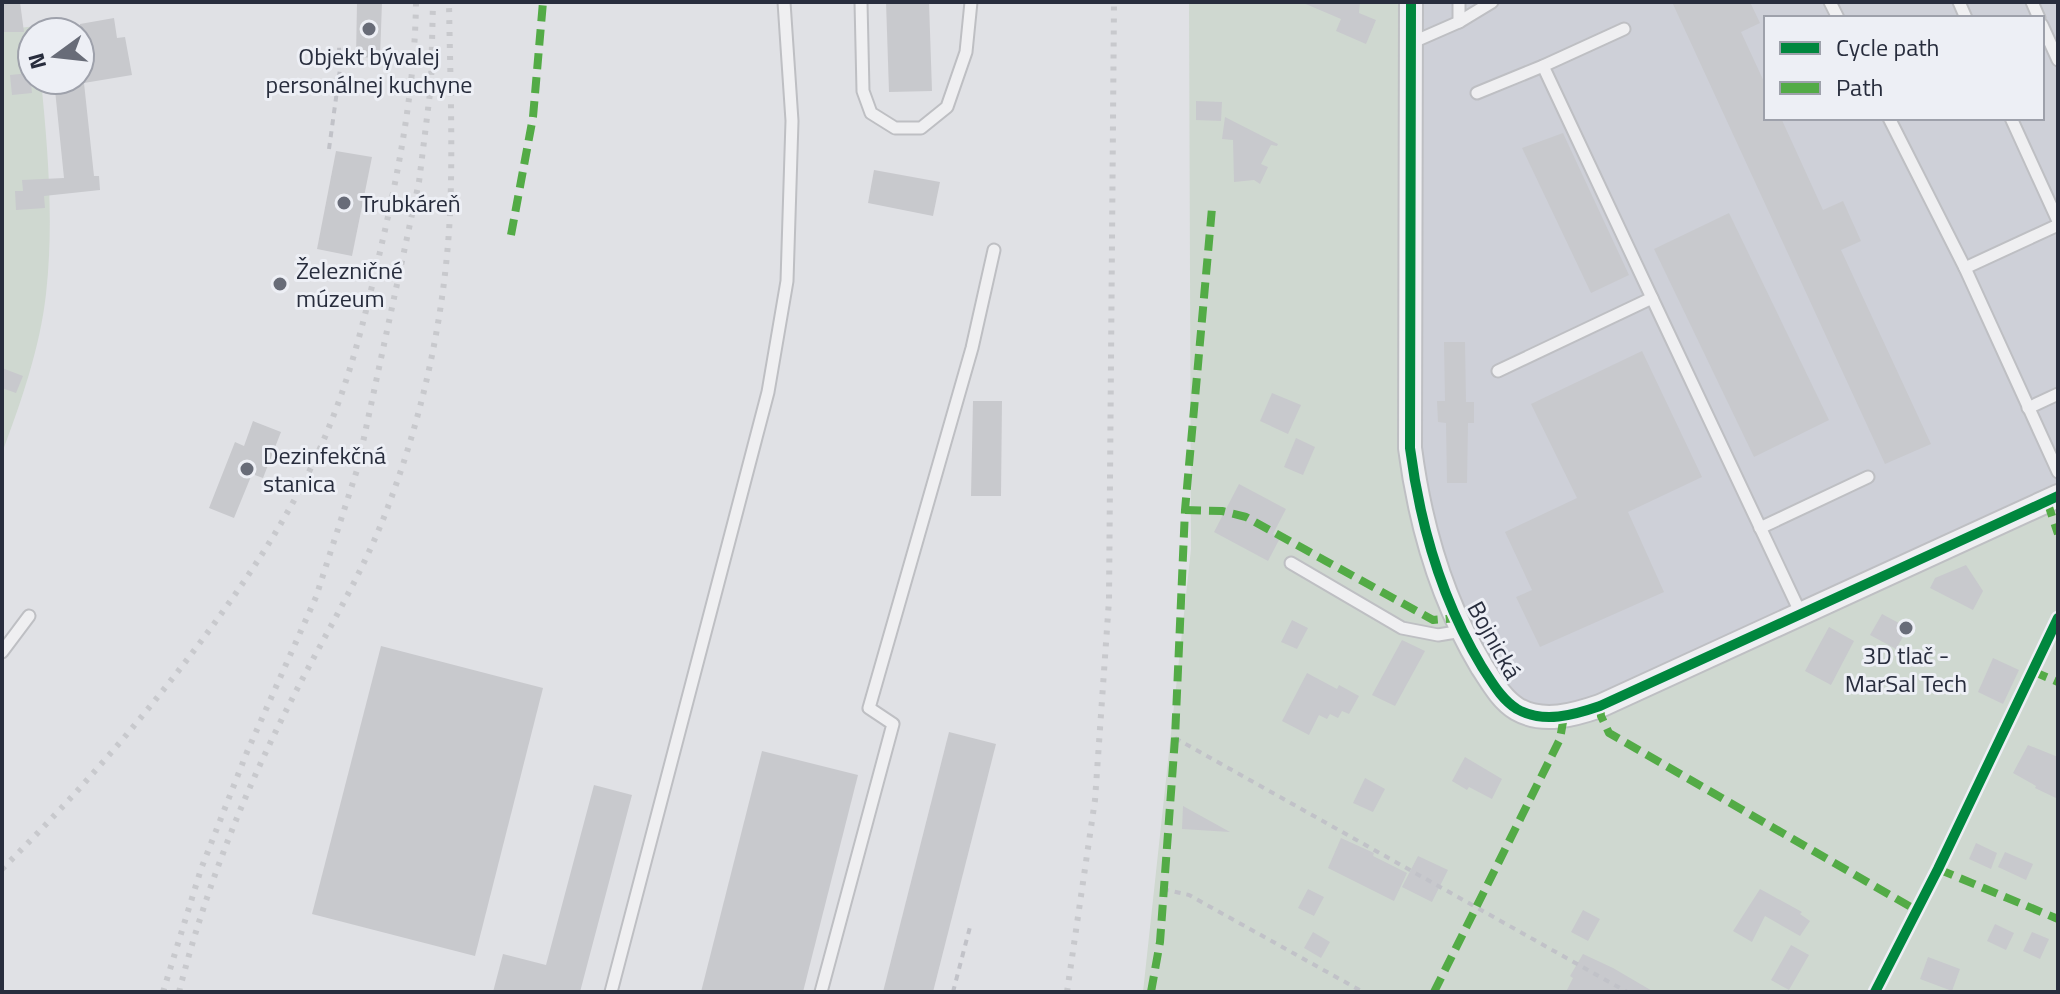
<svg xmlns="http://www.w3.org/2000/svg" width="2060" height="994" viewBox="0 0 2060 994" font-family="'Titillium Web',sans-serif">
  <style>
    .built { fill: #ced0d8; fill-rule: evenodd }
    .green { fill: #cfd8d0 }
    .building { fill: #c8c9cd }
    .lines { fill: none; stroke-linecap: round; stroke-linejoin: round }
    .service-casing { stroke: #bebfc3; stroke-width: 15 }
    .minor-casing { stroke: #bebfc3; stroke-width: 26 }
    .path { stroke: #c1c2c8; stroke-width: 4; stroke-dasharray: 6 6; stroke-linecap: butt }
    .service { stroke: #efeff1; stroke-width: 11 }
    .minor { stroke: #efeff1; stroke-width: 22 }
    .rail { stroke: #c8c9cd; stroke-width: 6; stroke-dasharray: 4 8; stroke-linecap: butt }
    .quiet { stroke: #53ab46; stroke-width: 8; stroke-dasharray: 16 8; stroke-linecap: butt }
    .cycleway-casing { stroke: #edeff5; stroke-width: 15 }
    .cycleway { stroke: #00873e; stroke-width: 10 }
    .poi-dot { fill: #686c78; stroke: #edeff5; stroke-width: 3 }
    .labels { text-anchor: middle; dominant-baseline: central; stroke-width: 6; stroke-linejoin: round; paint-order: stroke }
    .poi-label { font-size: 24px; fill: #282d3d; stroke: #edeff5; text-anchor: start }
    .street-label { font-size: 24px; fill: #282d3d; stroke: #edeff5 }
  </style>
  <rect width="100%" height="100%" fill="#e0e1e5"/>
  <path class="built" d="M1404,2H2058V493L1577,718L1496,697L1410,499ZM1766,18H2042V118H1766Z"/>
  <g class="green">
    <polygon points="1189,2 1404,2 1410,499 1496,697 1578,718 2058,506 2058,992 1143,992 1191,549"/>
    <path d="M36,26L37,32H32V80H41C48,150 54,223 46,294C40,348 21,402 2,453V30Z"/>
  </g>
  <g class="building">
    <polygon points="2,2 20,2 24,32 2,32"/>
    <polygon points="357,2 382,2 380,58 356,57"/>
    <polygon points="886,2 929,2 932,91 889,92"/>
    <polygon points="1301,2 1360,2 1359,13 1376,20 1366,44 1336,31 1341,19"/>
    <polygon points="1672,2 1750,2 1760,23 1741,32 1766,86 1766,118 1781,118 1823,210 1843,201 1861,241 1841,250 1931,444 1885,464"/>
    <polygon points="114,18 117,38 125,37 132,75 84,83 94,176 99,176 100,190 44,196 45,208 16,210 15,191 23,191 22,180 64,178 54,80 80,80 80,24"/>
    <polygon points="30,73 32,93 12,95 10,75"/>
    <polygon points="1196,101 1222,102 1221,121 1196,120"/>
    <polygon points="1225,117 1278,144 1277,146 1271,145 1261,164 1268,167 1260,184 1254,180 1234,182 1233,140 1222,139"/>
    <polygon points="1563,133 1629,275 1591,293 1522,148"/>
    <polygon points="336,151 372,157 352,256 317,249"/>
    <polygon points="874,170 940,182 933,216 868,203"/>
    <polygon points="1729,213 1829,420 1754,457 1654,249"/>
    <polygon points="1444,342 1465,342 1466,402 1474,402 1474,423 1468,423 1467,483 1447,483 1446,423 1438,422 1437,401 1445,401"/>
    <polygon points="1642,351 1702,477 1628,512 1664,592 1540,647 1516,597 1532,590 1505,532 1577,498 1531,404"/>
    <polygon points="2,368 23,376 16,393 2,388"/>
    <polygon points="1272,393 1301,405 1288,434 1260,421"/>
    <polygon points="973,401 1002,401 1001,496 971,496"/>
    <polygon points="253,421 281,432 263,478 252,474 234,518 209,508 235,442 244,446"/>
    <polygon points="1296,438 1315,447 1303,475 1284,467"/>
    <polygon points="1239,484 1286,509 1273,534 1280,538 1268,561 1214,532"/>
    <polygon points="1966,565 1983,591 1973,610 1930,588 1935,578"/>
    <polygon points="1882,614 1908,628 1896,649 1870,635"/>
    <polygon points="1292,620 1308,628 1297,649 1281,642"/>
    <polygon points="1829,627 1854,641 1831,685 1805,671"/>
    <polygon points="1402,640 1425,651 1395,706 1372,695"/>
    <polygon points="381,646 543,688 475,956 312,914"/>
    <polygon points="1993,658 2019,670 2003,704 1978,692"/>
    <polygon points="1307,673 1337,689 1339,685 1359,696 1349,714 1342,711 1338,718 1330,714 1327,719 1319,715 1309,735 1282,721"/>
    <polygon points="949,732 996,744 933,992 883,992"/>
    <polygon points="2028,745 2058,757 2058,799 2035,788 2036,786 2013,773"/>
    <polygon points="762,751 858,775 803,992 701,992"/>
    <polygon points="1465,757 1502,779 1492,799 1469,787 1467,790 1452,781"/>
    <polygon points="1365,778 1385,789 1373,812 1353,803"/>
    <polygon points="594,785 632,795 580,992 493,992 503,954 546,965"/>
    <polygon points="1183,806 1230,832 1182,829"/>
    <polygon points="1341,838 1374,853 1373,856 1407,873 1394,901 1328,868"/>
    <polygon points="1976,843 1997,853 1991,869 1969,859"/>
    <polygon points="2005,852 2033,864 2026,880 1998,867"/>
    <polygon points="1418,856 1448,870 1432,902 1402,887"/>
    <polygon points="1308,889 1324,897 1314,916 1298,908"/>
    <polygon points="1760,889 1802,912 1800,914 1810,921 1800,936 1765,916 1752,942 1733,931"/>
    <polygon points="1583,910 1600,919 1588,941 1571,932"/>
    <polygon points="1995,924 2014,933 2006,950 1987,941"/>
    <polygon points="1313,932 1330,942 1321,958 1304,948"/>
    <polygon points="2032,932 2049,939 2040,959 2023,951"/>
    <polygon points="1791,945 1809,955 1789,990 1771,980"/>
    <polygon points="1583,954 1613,968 1654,992 1566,992 1573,978 1570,976"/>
    <polygon points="1928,957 1960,969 1952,991 1920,979"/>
  </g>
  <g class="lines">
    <g class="service-casing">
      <g id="service">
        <polyline points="861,2 863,91 871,113 895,128 921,128 947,107 966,52 971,2"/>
        <polyline points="1830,2 1838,18"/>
        <polyline points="1959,2 1966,18"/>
        <polyline points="2032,2 2039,18"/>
        <polyline points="1459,22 1492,2"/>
        <polyline points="2042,25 2058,60"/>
        <polyline points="1624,29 1543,66 1652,298"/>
        <polyline points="1411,43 1459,22 1459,2"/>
        <polyline points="1477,93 1543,66"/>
        <polyline points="1889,118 1965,268"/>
        <polyline points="2011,118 2058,221"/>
        <polyline points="2058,225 1965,268 2058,472"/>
        <polyline points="1498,371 1652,298 1801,614"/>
        <polyline points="2028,408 2058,394"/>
        <polyline points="1760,528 1868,477"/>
        <polyline points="1291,563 1402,628 1438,635 1462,631"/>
        <polyline points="2,652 29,616"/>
        <polyline points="611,992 768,392 787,281 792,121 784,2"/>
        <polyline points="821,992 893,724 869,708 972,348 994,250"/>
      </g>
    </g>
    <g class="minor-casing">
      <path id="minor" d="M1411,2L1410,448C1420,525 1441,599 1482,667C1492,682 1501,699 1517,709C1543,724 1574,715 1600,706L2058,496"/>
    </g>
    <g class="path">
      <polyline points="329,149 340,69 339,46"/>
      <polyline points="1175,738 1627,992"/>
      <polyline points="1163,889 1189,895 1363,992"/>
      <polyline points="953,992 971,923"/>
    </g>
    <use href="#service" class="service"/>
    <use href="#minor" class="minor"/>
    <g class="rail">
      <path d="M2,869C76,796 143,719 205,636C254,570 301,499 331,422C356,360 370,295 385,230C402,154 415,80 416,2"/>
      <polyline points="163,992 201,869 247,752 316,597 357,470 419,182 431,85 433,2"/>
      <path d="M179,992C205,890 244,792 292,699C325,634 364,572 389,504C424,411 445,313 450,214C453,144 450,72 449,2"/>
      <polyline points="1067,992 1095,800 1109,600 1114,2"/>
    </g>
    <g class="quiet">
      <polyline points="511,235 533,117 543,2"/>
      <polyline points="2047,501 2058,534"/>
      <polyline points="1185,510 1222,511 1246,517 1433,620 1456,618"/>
      <polyline points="2032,671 2058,682"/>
      <polyline points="1600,706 1601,716 1609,733 1916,910"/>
      <polyline points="1938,869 2058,919"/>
      <polyline points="1151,992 1160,942 1175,738 1185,510 1212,208"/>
      <polyline points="1434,992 1560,739 1564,716"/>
    </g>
    <g class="cycleway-casing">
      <g id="cycleway">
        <path d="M1411,2L1410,448C1420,525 1441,599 1482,667C1492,682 1501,699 1517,709C1543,724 1574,715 1600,706L2058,496"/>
        <polyline points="1875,992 1938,869 2058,618"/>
      </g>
    </g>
    <use href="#cycleway" class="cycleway"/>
  </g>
  <g class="poi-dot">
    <circle cx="369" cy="29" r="8"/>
    <circle cx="344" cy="203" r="8"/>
    <circle cx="280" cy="284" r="8"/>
    <circle cx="247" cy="469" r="8"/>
    <circle cx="1906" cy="628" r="8"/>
  </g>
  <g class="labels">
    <g class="poi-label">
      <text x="369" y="56" text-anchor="middle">Objekt bývalej<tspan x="369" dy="28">personálnej kuchyne</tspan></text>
      <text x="360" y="203">Trubkáreň</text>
      <text x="296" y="270">Železničné<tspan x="296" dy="28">múzeum</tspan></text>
      <text x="263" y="455">Dezinfekčná<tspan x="263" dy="28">stanica</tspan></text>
      <text x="1906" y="655" text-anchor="middle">3D tlač -<tspan x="1906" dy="28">MarSal Tech</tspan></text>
    </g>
    <g class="street-label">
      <text transform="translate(1495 640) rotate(61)">Bojnická</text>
    </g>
  </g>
  <rect width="2060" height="994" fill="none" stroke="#282d3d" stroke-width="8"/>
  <rect x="1764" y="16" width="280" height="104" fill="#edeff5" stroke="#9ea1ab" stroke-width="2"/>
  <rect x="1780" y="42" width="40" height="12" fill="#00873e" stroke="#9ea1ab" stroke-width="2"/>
  <text x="1836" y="56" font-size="24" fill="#282d3d">Cycle path</text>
  <rect x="1780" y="82" width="40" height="12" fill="#53ab46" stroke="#9ea1ab" stroke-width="2"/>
  <text x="1836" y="96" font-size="24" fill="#282d3d">Path</text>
  <g transform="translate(56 56) rotate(255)"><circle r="38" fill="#edeff5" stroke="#9ea1ab" stroke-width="2"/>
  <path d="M0-6L14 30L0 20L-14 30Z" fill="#686c78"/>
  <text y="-12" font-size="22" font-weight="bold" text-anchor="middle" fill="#282d3d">N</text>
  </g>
</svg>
